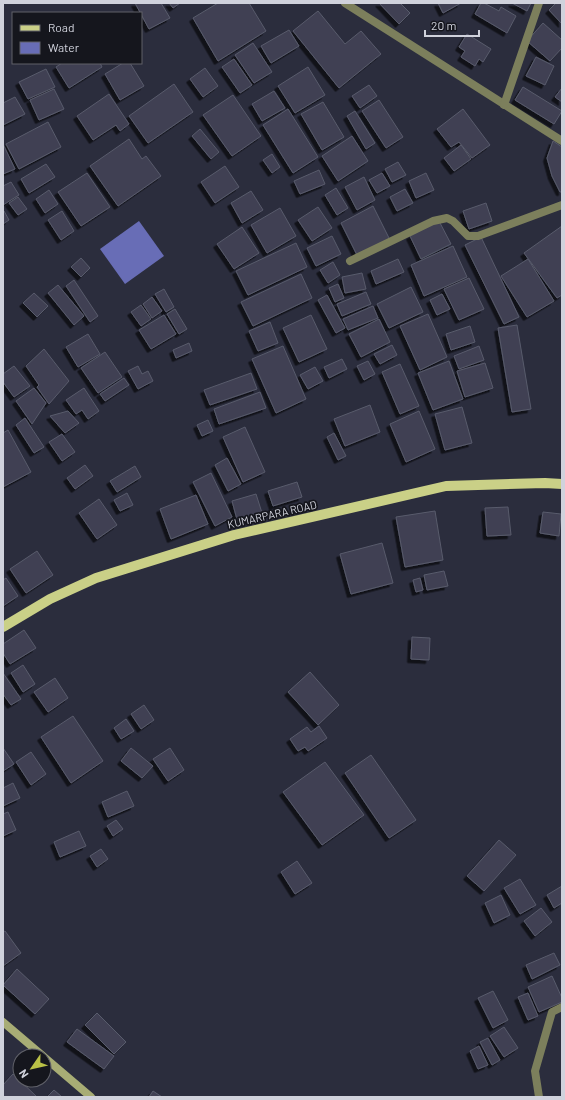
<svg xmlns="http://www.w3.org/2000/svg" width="565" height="1100" viewBox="0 0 565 1100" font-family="Barlow,sans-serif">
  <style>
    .water { fill: #686db6 }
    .building { fill: #3f4152; stroke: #595b6c; filter: url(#shadow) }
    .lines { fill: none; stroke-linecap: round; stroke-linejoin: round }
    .street { stroke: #7c7f5c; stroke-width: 8 }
    .secondary { stroke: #a8ad75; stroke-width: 8 }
    .primary { stroke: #cad087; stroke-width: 10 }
    .labels { text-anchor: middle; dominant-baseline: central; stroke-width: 3.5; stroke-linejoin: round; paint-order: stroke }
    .street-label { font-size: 11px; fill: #d0d2dc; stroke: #15161d }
  </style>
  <defs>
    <filter id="shadow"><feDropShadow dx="-3.5" dy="3.5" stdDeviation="0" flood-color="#0009"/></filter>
  </defs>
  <rect width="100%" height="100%" fill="#2b2d3d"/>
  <polygon class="water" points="139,221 164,256 125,284 100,249"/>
  <g class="building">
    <polygon points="135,3 161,3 170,18 149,29"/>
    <polygon points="169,3 180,3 173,8"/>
    <polygon points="218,3 249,3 266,31 218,61 193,18"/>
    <polygon points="379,3 400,3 410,13 399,24"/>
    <polygon points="438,3 461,3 443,13"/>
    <polygon points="481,3 484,3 499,11 501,7 516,16 507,33 475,14"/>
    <polygon points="512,3 531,3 527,11"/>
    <polygon points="556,3 562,3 562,24 549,10"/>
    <polygon points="318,11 345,44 361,31 381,54 339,88 293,31"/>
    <polygon points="543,23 562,40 562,48 550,61 527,41"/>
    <polygon points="289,30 299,46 271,63 261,46"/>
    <polygon points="467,34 491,49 483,62 479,59 475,66 461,57 465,51 459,47"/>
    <polygon points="253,43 272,72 254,83 235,55"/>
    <polygon points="536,57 554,66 545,85 526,76"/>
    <polygon points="234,59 252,85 240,93 222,67"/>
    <polygon points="62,63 100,63 102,67 69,88 56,67"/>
    <polygon points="123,63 130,63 144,86 120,100 105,74"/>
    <polygon points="308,67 325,95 295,113 278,86"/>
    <polygon points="205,68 218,86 203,97 190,79"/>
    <polygon points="46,69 55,87 28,99 19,82"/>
    <polygon points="174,84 193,112 148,143 129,116"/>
    <polygon points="369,85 377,96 360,108 352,96"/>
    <polygon points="523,87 562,111 554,124 515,100"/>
    <polygon points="562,88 562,102 555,97"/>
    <polygon points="54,89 64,109 39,120 30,100"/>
    <polygon points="274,91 285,108 262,121 252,104"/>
    <polygon points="109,94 129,124 120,131 116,125 93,140 77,116"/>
    <polygon points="233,95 261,136 232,156 203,115"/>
    <polygon points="15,97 25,114 3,125 3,103"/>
    <polygon points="379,100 403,137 386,148 362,111"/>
    <polygon points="323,102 344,137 322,150 301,114"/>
    <polygon points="288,109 318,157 293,173 263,125"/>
    <polygon points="463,109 490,145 472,158 459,142 451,147 437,129"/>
    <polygon points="355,111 375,143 366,149 347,116"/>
    <polygon points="48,122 61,147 19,169 6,144"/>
    <polygon points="200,129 219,152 211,159 192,136"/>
    <polygon points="352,136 368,161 338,181 322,156"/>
    <polygon points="129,139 142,159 146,156 161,176 118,206 90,166"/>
    <polygon points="553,141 562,147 562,192 560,192 552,176 547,158"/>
    <polygon points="3,144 15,169 3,174"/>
    <polygon points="461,145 471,159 454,171 444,158"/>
    <polygon points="272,154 280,167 272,173 263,160"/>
    <polygon points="398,162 406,175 392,182 385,169"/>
    <polygon points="46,164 55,177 29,193 21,179"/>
    <polygon points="225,166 239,187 215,203 201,182"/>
    <polygon points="319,170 325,184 300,194 294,181"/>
    <polygon points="87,173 110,207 81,226 58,192"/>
    <polygon points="382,173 390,186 377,193 369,180"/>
    <polygon points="426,173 434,190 416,198 409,181"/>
    <polygon points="364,177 375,200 357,210 345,187"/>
    <polygon points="11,182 19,195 3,205 3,186"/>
    <polygon points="336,188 348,208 337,215 325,195"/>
    <polygon points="405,189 413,203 397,211 390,197"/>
    <polygon points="49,190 58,204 45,213 36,199"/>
    <polygon points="251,191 263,210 242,223 231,203"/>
    <polygon points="18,197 27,209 18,215 9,203"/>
    <polygon points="486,203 492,221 469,229 463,211"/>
    <polygon points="373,206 390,240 358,257 341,223"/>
    <polygon points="318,207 332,228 312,241 298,220"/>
    <polygon points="280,208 296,236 267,253 251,225"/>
    <polygon points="4,211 9,220 3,224 3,212"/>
    <polygon points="62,211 74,231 61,240 48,220"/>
    <polygon points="439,221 451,244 421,259 410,236"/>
    <polygon points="562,226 562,295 557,298 524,253"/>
    <polygon points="242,227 259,253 234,269 217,244"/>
    <polygon points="332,236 341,254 316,266 307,248"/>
    <polygon points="481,237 519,317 504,324 465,245"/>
    <polygon points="296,243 307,267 248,295 236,271"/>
    <polygon points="453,246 467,277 424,296 411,265"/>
    <polygon points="81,258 90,268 81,277 71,267"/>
    <polygon points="398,259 404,272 376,284 371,271"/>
    <polygon points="528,259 554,301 527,317 501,276"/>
    <polygon points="333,262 340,275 328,283 320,270"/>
    <polygon points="362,273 366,289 345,293 342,277"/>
    <polygon points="301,274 312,298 253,326 241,302"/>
    <polygon points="469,278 484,309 459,320 444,289"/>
    <polygon points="74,280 98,316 90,322 66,286"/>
    <polygon points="338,284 344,298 335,302 329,288"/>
    <polygon points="58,285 84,316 74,325 48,293"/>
    <polygon points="411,287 423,312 389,328 377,304"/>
    <polygon points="164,289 174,307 166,312 155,294"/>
    <polygon points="366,292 371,304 342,316 337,304"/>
    <polygon points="34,293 48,306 37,317 23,303"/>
    <polygon points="442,294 450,309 437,315 430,300"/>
    <polygon points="327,295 345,328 336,333 318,300"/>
    <polygon points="152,297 162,311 152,318 143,304"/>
    <polygon points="141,305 151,319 141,326 131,312"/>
    <polygon points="373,306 378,318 348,330 343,319"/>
    <polygon points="175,309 187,329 179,334 167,314"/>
    <polygon points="428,314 447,357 420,370 400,326"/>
    <polygon points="164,315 176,334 151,349 139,330"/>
    <polygon points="311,315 327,349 299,362 283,328"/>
    <polygon points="379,319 390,342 361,357 349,334"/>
    <polygon points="270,322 278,343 258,351 249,331"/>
    <polygon points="517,325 531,409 512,412 498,328"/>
    <polygon points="470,326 475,342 451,350 446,334"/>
    <polygon points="88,334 100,354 78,367 66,347"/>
    <polygon points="189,343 192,351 176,358 173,350"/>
    <polygon points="392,345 397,355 380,364 374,354"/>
    <polygon points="283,346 306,399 276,413 252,359"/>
    <polygon points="479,346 484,360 459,369 454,356"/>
    <polygon points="44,349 69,381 49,404 37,387 39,385 26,366"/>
    <polygon points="105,352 122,377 98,393 81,368"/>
    <polygon points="342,359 347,369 329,378 324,367"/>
    <polygon points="368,361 375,374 364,380 357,366"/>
    <polygon points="449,361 463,399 433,410 418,373"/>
    <polygon points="485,363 493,388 465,397 457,371"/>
    <polygon points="400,364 419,406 400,414 382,372"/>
    <polygon points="14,366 30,386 14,397 3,382 3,374"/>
    <polygon points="138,366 142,374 148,371 153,381 138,389 128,371"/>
    <polygon points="315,367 323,381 308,389 300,375"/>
    <polygon points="251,373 257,389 210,405 204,390"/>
    <polygon points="124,378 129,385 105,401 100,394"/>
    <polygon points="34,388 46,403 32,424 16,401"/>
    <polygon points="84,388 99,411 88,419 82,410 76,414 66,400"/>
    <polygon points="260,392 266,408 219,424 214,409"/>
    <polygon points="370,405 380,432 345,446 334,419"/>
    <polygon points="462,407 472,443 445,450 435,414"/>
    <polygon points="68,411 79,423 65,433 50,416"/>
    <polygon points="419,411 435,449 406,462 390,424"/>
    <polygon points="25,418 44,447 34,453 16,425"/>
    <polygon points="208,420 213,431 202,436 197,425"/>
    <polygon points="245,427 265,472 243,482 223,437"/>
    <polygon points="8,430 31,472 3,487 3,433"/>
    <polygon points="334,433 346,456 338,460 327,437"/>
    <polygon points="62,434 75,452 62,461 49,442"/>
    <polygon points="227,458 241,484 228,491 215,465"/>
    <polygon points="85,465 93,476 75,489 67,478"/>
    <polygon points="135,466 141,477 117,492 110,481"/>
    <polygon points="211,473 232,517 215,526 193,482"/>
    <polygon points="297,482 302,497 273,506 268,491"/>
    <polygon points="127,493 133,505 120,511 114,500"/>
    <polygon points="256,494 263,516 238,523 232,501"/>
    <polygon points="196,495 208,524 171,539 160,509"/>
    <polygon points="99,499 117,525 97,539 79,513"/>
    <polygon points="508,507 511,535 487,536 485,508"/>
    <polygon points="435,511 443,560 405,567 396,517"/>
    <polygon points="543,512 561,514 559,536 540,533"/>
    <polygon points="382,543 393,583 351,594 340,554"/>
    <polygon points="37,551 53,575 26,593 10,569"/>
    <polygon points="444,571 448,586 427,590 424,575"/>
    <polygon points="6,578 18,596 3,606 3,580"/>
    <polygon points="420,578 423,590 416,592 413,580"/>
    <polygon points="24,630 36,648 10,664 3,653 3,644"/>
    <polygon points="412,637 430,638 429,660 411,659"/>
    <polygon points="23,665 35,684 23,692 11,673"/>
    <polygon points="310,672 339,705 318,725 288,692"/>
    <polygon points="3,673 21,699 11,705 3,694"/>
    <polygon points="55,678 68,698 48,712 34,692"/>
    <polygon points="144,705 154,720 141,729 131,714"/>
    <polygon points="73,716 103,761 71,783 41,737"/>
    <polygon points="126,719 134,731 121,739 114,728"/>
    <polygon points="319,726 327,738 308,751 305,747 298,751 290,739 307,727 311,732"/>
    <polygon points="3,748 14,764 3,771"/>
    <polygon points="131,748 153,766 142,778 121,761"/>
    <polygon points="170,748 184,770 168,781 153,759"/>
    <polygon points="31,752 46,774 31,785 16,762"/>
    <polygon points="371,755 416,820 389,838 345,773"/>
    <polygon points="325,762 364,815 322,845 283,792"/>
    <polygon points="13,783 20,798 3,806 3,788"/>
    <polygon points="127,791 134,806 108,817 102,802"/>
    <polygon points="8,812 16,830 3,836 3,814"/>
    <polygon points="116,820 123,829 113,836 107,826"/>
    <polygon points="79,831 86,846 60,857 54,842"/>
    <polygon points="499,840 516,855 484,891 467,876"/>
    <polygon points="101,849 108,859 97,867 90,856"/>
    <polygon points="297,861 312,883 295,894 281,872"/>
    <polygon points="520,879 536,905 520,914 504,888"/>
    <polygon points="562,886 562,903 554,908 547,895"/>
    <polygon points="501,895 510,915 494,923 485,903"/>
    <polygon points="541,908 552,922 535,936 524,921"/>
    <polygon points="5,931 21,953 3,966 3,932"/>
    <polygon points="554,953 560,965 532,979 526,965"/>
    <polygon points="17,969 49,999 35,1014 3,985"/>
    <polygon points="552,976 562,998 562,1002 539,1012 528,987"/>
    <polygon points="493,991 508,1020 493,1028 478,998"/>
    <polygon points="528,993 538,1016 528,1020 518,997"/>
    <polygon points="97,1013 126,1042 114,1054 85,1025"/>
    <polygon points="504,1027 518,1048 504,1057 490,1036"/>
    <polygon points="77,1029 114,1056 104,1069 67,1042"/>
    <polygon points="488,1038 500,1060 492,1065 480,1042"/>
    <polygon points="479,1046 488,1065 478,1069 470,1051"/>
    <polygon points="13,1074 37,1097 3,1097 3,1085"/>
    <polygon points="54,1090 62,1097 47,1097"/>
    <polygon points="153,1091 162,1097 149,1097"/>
  </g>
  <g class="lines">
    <g class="street">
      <polyline points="345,3 562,141"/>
      <polyline points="504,105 539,3"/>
      <polyline points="350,261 433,221 447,218 453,221 468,236 478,236 562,205"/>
      <polyline points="539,1097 535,1071 552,1012 562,1007"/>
    </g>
    <g class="secondary">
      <polyline points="3,1022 43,1056"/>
      <polyline points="44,1057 91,1097"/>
    </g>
    <polyline class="primary" points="3,627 50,599 96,578 234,535 446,486 545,483 562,484"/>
  </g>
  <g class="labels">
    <g class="street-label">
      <text transform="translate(272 514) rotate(-13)">KUMARPARA ROAD</text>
    </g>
  </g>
  <rect width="565" height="1100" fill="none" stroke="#d0d2dc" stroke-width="8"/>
  <rect x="12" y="12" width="130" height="52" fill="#15161d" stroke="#606169"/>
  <rect x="20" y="25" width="20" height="6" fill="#cad087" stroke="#606169"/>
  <text x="48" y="32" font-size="12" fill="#d0d2dc">Road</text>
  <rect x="20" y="42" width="20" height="12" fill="#686db6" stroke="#606169"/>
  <text x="48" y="52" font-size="12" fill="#d0d2dc">Water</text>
  <g transform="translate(32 1068) rotate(236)"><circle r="19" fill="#15161d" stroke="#606169"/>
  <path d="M0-3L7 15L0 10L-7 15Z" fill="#b9c046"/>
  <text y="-6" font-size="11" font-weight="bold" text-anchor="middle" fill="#d0d2dc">N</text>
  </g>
  <path d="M425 30v6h54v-6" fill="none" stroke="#d0d2dc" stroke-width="2"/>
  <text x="431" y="30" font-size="12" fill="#d0d2dc" stroke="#15161d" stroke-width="3" paint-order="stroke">20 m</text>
</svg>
